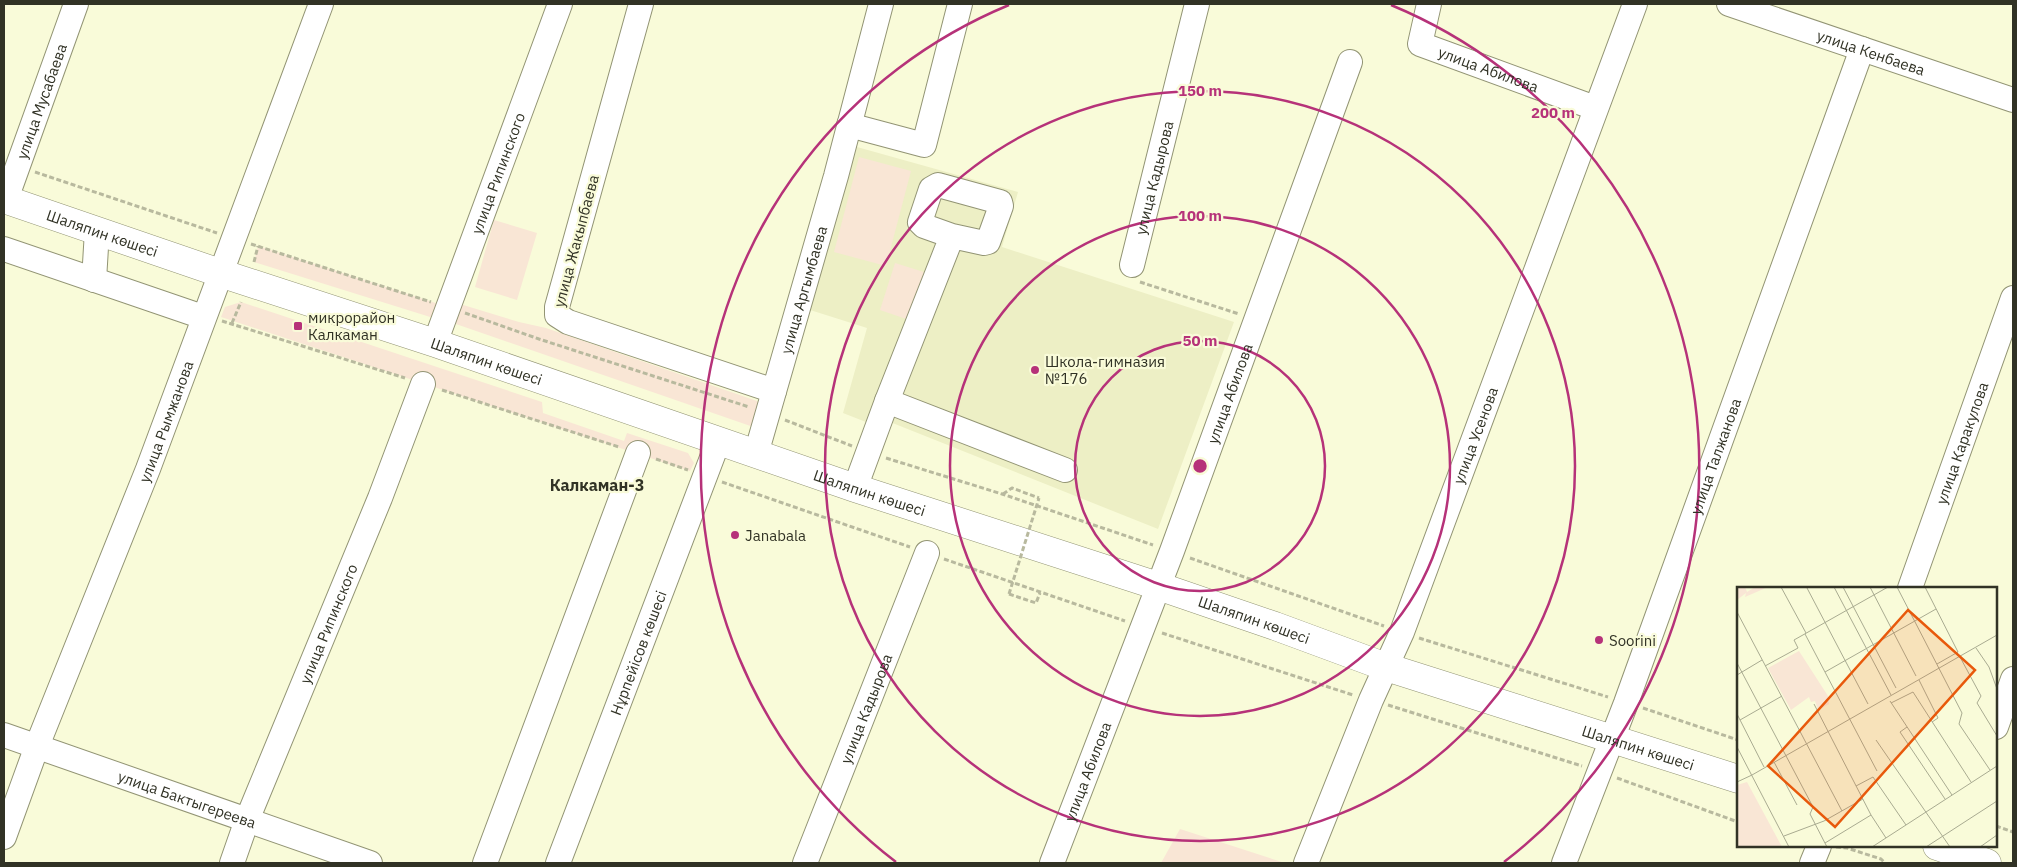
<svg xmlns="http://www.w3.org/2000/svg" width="2017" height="867" viewBox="0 0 2017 867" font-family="'IBM Plex Sans',sans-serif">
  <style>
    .built { fill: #edefc5 }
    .green { fill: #f9e6d5 }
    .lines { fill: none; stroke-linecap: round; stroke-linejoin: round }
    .minor-casing { stroke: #929474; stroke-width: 26 }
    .major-casing { stroke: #929474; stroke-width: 29 }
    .path { stroke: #b8b99e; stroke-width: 3; stroke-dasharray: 5 2.5; stroke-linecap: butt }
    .minor { stroke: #fff; stroke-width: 24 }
    .major { stroke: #fff; stroke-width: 28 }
    .path-bridge { stroke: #b8b99e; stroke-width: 3; stroke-dasharray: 5 2.5; stroke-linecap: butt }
    .ring { fill: none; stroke: #b63279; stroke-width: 2.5 }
    .poi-dot { fill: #b63279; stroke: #f9fbd9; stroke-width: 2 }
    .labels { text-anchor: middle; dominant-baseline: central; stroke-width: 4.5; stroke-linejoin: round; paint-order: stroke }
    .street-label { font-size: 15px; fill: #313225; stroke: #f9fbd9 }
    .poi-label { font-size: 15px; fill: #313225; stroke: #f9fbd9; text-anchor: start }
    .neighbourhood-label { font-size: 16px; font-weight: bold; fill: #313225; stroke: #f9fbd9 }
    .inset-road { fill: none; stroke: #a9ab91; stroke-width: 1 }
    .view { fill: #e8590c; fill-opacity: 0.15; stroke: #e8590c; stroke-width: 2.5 }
    .inset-edge { fill: none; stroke: #313225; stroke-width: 2.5 }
    .centre { fill: #b63279; stroke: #f9fbd9; stroke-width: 2.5 }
    .ring-label { font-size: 15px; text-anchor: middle; font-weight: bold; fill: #b63279; stroke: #f9fbd9; stroke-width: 4.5; stroke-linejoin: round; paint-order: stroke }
  </style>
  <rect width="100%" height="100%" fill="#f9fbd9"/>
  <polygon class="built" points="857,147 1018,192 1002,247 1234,322 1158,529 885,420 871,424 843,413 867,328 807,309"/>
  <g class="green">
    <polygon points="859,157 911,171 886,266 834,252"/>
    <polygon points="494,220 537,233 517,300 475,287"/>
    <polygon points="258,246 448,307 443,321 254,262"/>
    <polygon points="895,263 927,273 912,321 880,310"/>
    <polygon points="241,302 542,402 543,413 624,441 627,433 688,453 694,463 690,471 221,317 225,307"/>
    <polygon points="460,304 519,322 546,328 757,401 765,417 762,430 453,323"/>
    <polygon points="1180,829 1285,863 1161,863"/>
  </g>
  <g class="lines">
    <g class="minor-casing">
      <g id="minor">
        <polyline points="641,4 557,307 557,315 568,322 774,391"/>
        <path id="s1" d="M1429,4L1420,44L1595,108"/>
        <path id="s2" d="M1729,4L2013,100"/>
        <polyline points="849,125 924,145 960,4"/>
        <path id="s3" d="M6,199L76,4"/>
        <polyline points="4,249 203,317"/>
        <path id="s4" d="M1132,265L1197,4"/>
        <polyline points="94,280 97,231"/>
        <path id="s5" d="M435,343L560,4"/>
        <polyline points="887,401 1065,470"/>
        <path id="s6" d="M756,454L836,176L881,4"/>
        <polyline points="855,488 887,401 952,236 984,243 988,242 1001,206 1000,202 938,185 931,189 920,222 924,226 952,236"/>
        <path id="s7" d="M1910,588L2013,298"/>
        <polyline points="1996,727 2013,679"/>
        <path id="s8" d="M4,735L370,863"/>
        <path id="s9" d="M4,837L37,746L148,469L321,4"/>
        <path id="s10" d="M232,863L247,820L380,498L423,384"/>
        <polyline points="485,863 638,453"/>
        <path id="s11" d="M558,863L718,442"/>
        <path id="s12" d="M805,863L927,553"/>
        <path id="s13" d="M1052,863L1172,551L1350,62"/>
        <path id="s14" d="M1306,863L1371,700L1402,632L1635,4"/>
        <path id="s15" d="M1564,863L1626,703L1862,49"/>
        <polyline points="1812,863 1819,846"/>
      </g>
    </g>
    <g class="major-casing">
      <g id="major">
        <path id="s16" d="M4,199L220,273L435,343L855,488L1158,586L1275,626L1386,667L1738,779"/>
        <polyline points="1937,846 1987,863"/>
      </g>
    </g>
    <g class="path">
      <polyline points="35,172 217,233"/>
      <polyline points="251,244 431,302"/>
      <polyline points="254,262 258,246"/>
      <polyline points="1140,282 1239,314"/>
      <polyline points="465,313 539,339 749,407"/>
      <polyline points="222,321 405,378"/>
      <polyline points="232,323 241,302"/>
      <polyline points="442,390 619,447"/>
      <polyline points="785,420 852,446"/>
      <polyline points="886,458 1002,494 1153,545"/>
      <polyline points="656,459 688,470"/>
      <polyline points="722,482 910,547"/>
      <polyline points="1003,494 1012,488 1039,498"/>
      <polyline points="1190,558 1384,626"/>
      <polyline points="944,559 1125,621"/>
      <polyline points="1009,594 1036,603 1040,593"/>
      <polyline points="1162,633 1353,695"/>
      <polyline points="1419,638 1608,697"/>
      <polyline points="1388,705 1582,766"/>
      <polyline points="1643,708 1738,740"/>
      <polyline points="1617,778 1738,822"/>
      <polyline points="1996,826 2013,832"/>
      <polyline points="1836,847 1847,848 1881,859 1885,863"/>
    </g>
    <use href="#minor" class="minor"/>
    <use href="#major" class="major"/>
    <polyline class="path-bridge" points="1009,594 1039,498"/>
  </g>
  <g class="ring">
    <circle cx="1200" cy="466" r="125"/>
    <circle cx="1200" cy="466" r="250"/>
    <circle cx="1200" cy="466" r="375"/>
    <path d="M896 862A499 499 0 0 1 1009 5M1391 5A499 499 0 0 1 1504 862"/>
  </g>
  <g class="poi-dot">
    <rect x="293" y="321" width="10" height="10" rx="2.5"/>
    <circle cx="1035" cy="370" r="5"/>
    <circle cx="735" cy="535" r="5"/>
    <circle cx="1599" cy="640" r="5"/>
  </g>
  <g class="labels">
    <g class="street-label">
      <text stroke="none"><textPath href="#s2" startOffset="150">улица Кенбаева</textPath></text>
      <text stroke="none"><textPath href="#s1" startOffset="114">улица Абилова</textPath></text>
      <text stroke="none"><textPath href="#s3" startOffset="104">улица Мусабаева</textPath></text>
      <text stroke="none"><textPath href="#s5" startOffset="181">улица Рипинского</textPath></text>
      <text stroke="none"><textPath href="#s4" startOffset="90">улица Кадырова</textPath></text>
      <text stroke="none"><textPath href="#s16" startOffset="104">Шаляпин көшесі</textPath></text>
      <text transform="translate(576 241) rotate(-75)">улица Жакыпбаева</text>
      <text stroke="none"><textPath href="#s6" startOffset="171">улица Аргымбаева</textPath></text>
      <text stroke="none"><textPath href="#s16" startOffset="509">Шаляпин көшесі</textPath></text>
      <text stroke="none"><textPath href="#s13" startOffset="502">улица Абилова</textPath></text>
      <text stroke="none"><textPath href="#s9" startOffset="446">улица Рымжанова</textPath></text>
      <text stroke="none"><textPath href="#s14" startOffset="460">улица Усенова</textPath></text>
      <text stroke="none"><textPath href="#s7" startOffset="154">улица Каракулова</textPath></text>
      <text stroke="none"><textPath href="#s15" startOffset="434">улица Талжанова</textPath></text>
      <text stroke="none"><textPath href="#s16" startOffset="914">Шаляпин көшесі</textPath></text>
      <text stroke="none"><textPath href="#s16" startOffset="1319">Шаляпин көшесі</textPath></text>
      <text stroke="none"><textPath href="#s10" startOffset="258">улица Рипинского</textPath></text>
      <text stroke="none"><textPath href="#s11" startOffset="225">Нұрпейісов көшесі</textPath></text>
      <text stroke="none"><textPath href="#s12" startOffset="166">улица Кадырова</textPath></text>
      <text stroke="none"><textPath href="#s16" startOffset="1724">Шаляпин көшесі</textPath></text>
      <text stroke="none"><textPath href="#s13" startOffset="98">улица Абилова</textPath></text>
      <text stroke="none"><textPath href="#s8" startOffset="194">улица Бактыгереева</textPath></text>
    </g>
    <g class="poi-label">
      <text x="308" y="317">микрорайон<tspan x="308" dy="17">Калкаман</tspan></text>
      <text x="1045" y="361">Школа-гимназия<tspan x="1045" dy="17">№176</tspan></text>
      <text x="745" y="535">Janabala</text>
      <text x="1609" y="640">Soorini</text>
    </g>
    <g class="neighbourhood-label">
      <text x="597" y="485">Калкаман-3</text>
    </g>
  </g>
  <g transform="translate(1737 587)">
    <rect width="260" height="260" fill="#f9fbd9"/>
    <path d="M0,0H8L10,5L18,0H31L8,10L9,6L0,13ZM62,64L91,109L92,117L81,123L78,114L74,115L72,110L54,123L31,81ZM10,195L45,260H0V198Z" fill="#f9e6d5"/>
    <path class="inset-road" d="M44,0L69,46M97,0L154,108M106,0L159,101M133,0L179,89M160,0L225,126L222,137L253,183M188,0L221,65L200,77M70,1L131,117M0,25L105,224M68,47L140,184M239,61L252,80L260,102M223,70L244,109L240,116L260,149M0,76L76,220L73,227L90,260M28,79L61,61L57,53L151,0M88,85L199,22M0,88L25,73M182,93L201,131L195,135M153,114L215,208M154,116L176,105L234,195M77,117L134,228L149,251M0,127L27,180M3,133L45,109M170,140L163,145L208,212M139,153L213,260M0,160L52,260M37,175L60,218M15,188L260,48M0,195L15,188M119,199L136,190L169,238M47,249L87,234L126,212M88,256L134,228M135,260L260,179M189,260L260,214M243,260L260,248"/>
    <path class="view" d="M171,23L238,83L98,240L31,179Z"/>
    <rect width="260" height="260" class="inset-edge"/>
  </g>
  <circle cx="1200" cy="466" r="8" class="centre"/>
  <g class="ring-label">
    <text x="1200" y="96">150 m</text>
    <text x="1553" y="118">200 m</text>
    <text x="1200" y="221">100 m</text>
    <text x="1200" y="346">50 m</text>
  </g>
  <rect width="2017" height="867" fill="none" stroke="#313225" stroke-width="10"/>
</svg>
